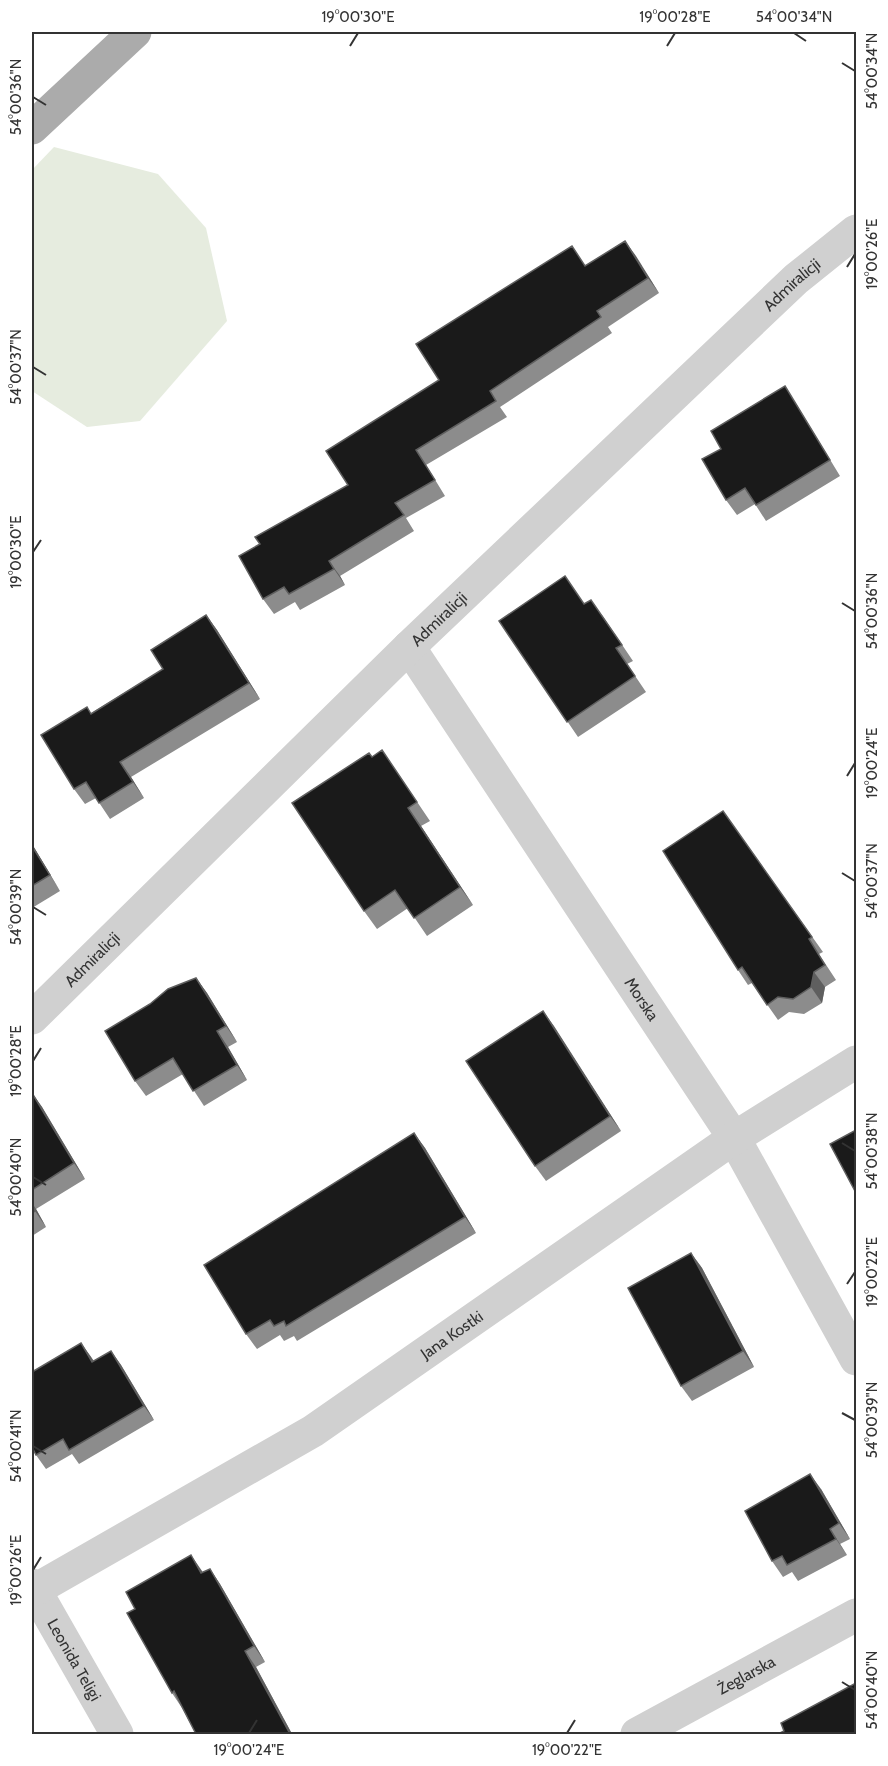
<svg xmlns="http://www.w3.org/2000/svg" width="888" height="1766" viewBox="0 0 888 1766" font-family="Cabin,sans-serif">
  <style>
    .green { fill: #e6ecdf }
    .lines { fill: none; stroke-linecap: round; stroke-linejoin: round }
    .minor { stroke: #d0d0d0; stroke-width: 33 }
    .primary { stroke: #ababab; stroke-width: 33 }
    .wall { fill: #8c8c8c }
    .shaded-wall { fill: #5f5f5f }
    .building { fill: #1a1a1a; stroke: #5f5f5f; stroke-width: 1.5 }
    .ticks { fill: none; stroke: #333; stroke-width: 2 }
    .labels { text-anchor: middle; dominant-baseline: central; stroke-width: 6; stroke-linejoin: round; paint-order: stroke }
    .street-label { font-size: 16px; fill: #333; stroke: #fff }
    .neatline { fill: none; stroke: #333; stroke-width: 2 }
    .ticks-label { font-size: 15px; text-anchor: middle; fill: #333 }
  </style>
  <rect width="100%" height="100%" fill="#fff"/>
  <polygon class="green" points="54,147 158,174 206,228 227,321 140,421 87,427 32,391 32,170"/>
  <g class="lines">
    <g class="minor">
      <path id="s1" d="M409,647L734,1138L856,1359"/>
      <path id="s2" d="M32,1018L409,647L796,279L856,231"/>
      <path id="s3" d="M32,1585L117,1734"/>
      <path id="s4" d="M35,1590L313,1431L734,1138L856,1062"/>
      <path id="s5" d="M637,1734L856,1615"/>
    </g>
    <polyline class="primary" points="32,128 135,32"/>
  </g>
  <g class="wall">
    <polygon points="625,241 659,293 608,327 612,333 500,407 507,417 426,465 445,496 406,518 414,531 340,576 345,585 300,610 295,602 274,614 263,599 260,544 348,485 439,380 586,266"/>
    <polygon points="795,402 840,476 766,521 755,504 737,515 726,500 721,449"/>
    <polygon points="584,603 602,615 633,661 627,664 646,692 578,737 499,621"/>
    <polygon points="206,615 217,630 260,699 131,777 144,798 110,819 96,798 85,804 74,789 91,713 163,669"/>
    <polygon points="382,750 430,821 421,826 473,905 427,936 408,908 377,929 364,911 372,757"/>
    <polygon points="723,811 823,952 819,954 836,980 825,987 822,1003 804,1014 789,1012 778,1020 752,983 748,985 738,970"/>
    <polygon points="32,844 60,891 32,908"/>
    <polygon points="196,978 207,993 237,1042 228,1047 247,1080 204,1106 183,1074 146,1096 135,1081"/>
    <polygon points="543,1011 621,1131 546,1181 535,1166"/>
    <polygon points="32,1093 42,1107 85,1179 36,1209 46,1227 32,1236"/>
    <polygon points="414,1133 425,1148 476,1233 297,1341 294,1336 284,1341 280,1335 257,1349 246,1334"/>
    <polygon points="691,1253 702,1268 754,1367 692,1401 681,1386"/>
    <polygon points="81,1343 94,1361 111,1351 121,1365 154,1420 79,1464 72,1454 46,1469 36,1455"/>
    <polygon points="821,1489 850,1539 840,1544 847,1555 798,1581 792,1572 783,1577 772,1561"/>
    <polygon points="210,1569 220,1584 265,1662 256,1667 292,1734 196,1734 182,1708 172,1693 203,1572"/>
  </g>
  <g class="shaded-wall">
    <polygon points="625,241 636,256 659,293 648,278"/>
    <polygon points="329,561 340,576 345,585 334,569"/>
    <polygon points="206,615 217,630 260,699 249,683"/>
    <polygon points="120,762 131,777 144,798 133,782"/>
    <polygon points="408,808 421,826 473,905 460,887"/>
    <polygon points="32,844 60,891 32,846"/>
    <polygon points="814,972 825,987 822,1003 811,987"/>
    <polygon points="196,978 207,993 237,1042 226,1026"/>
    <polygon points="543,1011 554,1026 621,1131 610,1116"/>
    <polygon points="217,1031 228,1047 247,1080 237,1065"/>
    <polygon points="32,1093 42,1107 85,1179 74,1163"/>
    <polygon points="414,1133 425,1148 476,1233 465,1217"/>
    <polygon points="32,1203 36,1209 46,1227 35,1211"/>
    <polygon points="691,1253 702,1268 754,1367 743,1351"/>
    <polygon points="81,1343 91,1357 102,1376 92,1362"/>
    <polygon points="111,1351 121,1365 154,1420 144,1406"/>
    <polygon points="810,1474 821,1489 850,1539 839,1523"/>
    <polygon points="830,1529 840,1544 847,1555 836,1539"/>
    <polygon points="191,1555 202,1571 212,1588 201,1573"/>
    <polygon points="210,1569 220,1584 265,1662 254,1646"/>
    <polygon points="245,1651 256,1667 292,1734 290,1734"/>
  </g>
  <g class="building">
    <polygon points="625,241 648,278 597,311 601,317 490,391 496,401 416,450 435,480 395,503 404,515 329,561 334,569 289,594 284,587 263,599 239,556 260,544 255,537 348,485 326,451 439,380 416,344 572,246 585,266"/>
    <polygon points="785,386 830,460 756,505 745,488 726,500 702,459 721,449 711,431"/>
    <polygon points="565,576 584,604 591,600 622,645 616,648 635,676 567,722 499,621"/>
    <polygon points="206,615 249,683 120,762 133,782 99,803 86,782 74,789 41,735 87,707 91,714 163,669 151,650"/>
    <polygon points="382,750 417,802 408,808 460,887 414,918 395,890 364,911 292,803 369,753 372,757"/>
    <polygon points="723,811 812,937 809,939 825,965 814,972 811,987 793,999 778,997 767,1005 742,967 738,970 663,851"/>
    <polygon points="32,846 50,875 32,886"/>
    <polygon points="196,978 226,1026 217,1031 237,1065 193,1091 173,1058 135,1081 105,1031 150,1004 168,989"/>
    <polygon points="543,1011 610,1116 535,1166 466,1061"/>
    <polygon points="32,1093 74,1163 32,1190"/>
    <polygon points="856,1130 856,1193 830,1144"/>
    <polygon points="414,1133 465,1217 286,1326 284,1321 274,1326 270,1320 246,1334 204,1265"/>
    <polygon points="32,1205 35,1211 32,1213"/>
    <polygon points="691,1253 743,1351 681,1386 628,1288"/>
    <polygon points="81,1343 92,1362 111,1351 144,1406 69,1450 63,1439 36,1455 32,1447 32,1372"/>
    <polygon points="810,1474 839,1523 830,1529 836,1539 787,1565 782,1556 772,1561 745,1511"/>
    <polygon points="191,1555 201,1573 210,1569 254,1646 245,1651 290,1734 196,1734 174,1691 172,1693 127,1613 135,1609 126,1592"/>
    <polygon points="856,1683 856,1734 778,1734 784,1731 781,1723"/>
  </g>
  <path class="ticks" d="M794,33L806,41M350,46L358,33M667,46L675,33M842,63L855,71M33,97L46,105M847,267L855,254M33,367L46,375M33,552L41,540M842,603L855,611M847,776L855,763M842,873L855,881M33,907L46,915M33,1061L41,1048M842,1143L855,1151M33,1177L46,1185M847,1284L855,1272M842,1413L855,1420M33,1446L46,1454M33,1570L41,1557M842,1682L855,1690M249,1733L257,1720M567,1733L575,1720"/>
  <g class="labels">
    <g class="street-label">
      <text stroke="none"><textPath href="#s2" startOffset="1056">Admiralicji</textPath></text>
      <text stroke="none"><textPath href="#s2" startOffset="570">Admiralicji</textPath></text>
      <text stroke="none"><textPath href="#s2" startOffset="84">Admiralicji</textPath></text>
      <text stroke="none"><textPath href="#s1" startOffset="422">Morska</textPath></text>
      <text stroke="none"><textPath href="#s4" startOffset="489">Jana Kostki</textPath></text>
      <text stroke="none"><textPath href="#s3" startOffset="86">Leonida Teligi</textPath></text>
      <text stroke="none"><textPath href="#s5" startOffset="124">Żeglarska</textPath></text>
    </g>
  </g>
  <rect width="888" height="1766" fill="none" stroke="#ffffff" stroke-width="66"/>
  <rect x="33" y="33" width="822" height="1700" class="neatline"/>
  <g class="ticks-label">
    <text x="358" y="22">19°00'30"E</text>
    <text x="675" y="22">19°00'28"E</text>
    <text x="794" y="22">54°00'34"N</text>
    <text transform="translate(872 71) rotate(-90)" y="5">54°00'34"N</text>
    <text transform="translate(16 97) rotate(-90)" y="5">54°00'36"N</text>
    <text transform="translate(872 254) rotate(-90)" y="5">19°00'26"E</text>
    <text transform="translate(16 367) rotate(-90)" y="5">54°00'37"N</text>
    <text transform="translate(16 552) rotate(-90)" y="5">19°00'30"E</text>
    <text transform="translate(872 611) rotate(-90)" y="5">54°00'36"N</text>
    <text transform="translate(872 763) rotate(-90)" y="5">19°00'24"E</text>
    <text transform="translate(872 881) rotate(-90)" y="5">54°00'37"N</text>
    <text transform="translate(16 907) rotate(-90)" y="5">54°00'39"N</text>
    <text transform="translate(16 1061) rotate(-90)" y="5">19°00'28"E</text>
    <text transform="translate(872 1151) rotate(-90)" y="5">54°00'38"N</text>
    <text transform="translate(16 1177) rotate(-90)" y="5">54°00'40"N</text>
    <text transform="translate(872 1272) rotate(-90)" y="5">19°00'22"E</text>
    <text transform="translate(872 1420) rotate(-90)" y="5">54°00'39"N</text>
    <text transform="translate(16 1446) rotate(-90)" y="5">54°00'41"N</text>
    <text transform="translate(16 1570) rotate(-90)" y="5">19°00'26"E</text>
    <text transform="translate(872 1690) rotate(-90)" y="5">54°00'40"N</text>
    <text x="249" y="1755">19°00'24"E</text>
    <text x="567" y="1755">19°00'22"E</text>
  </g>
</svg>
